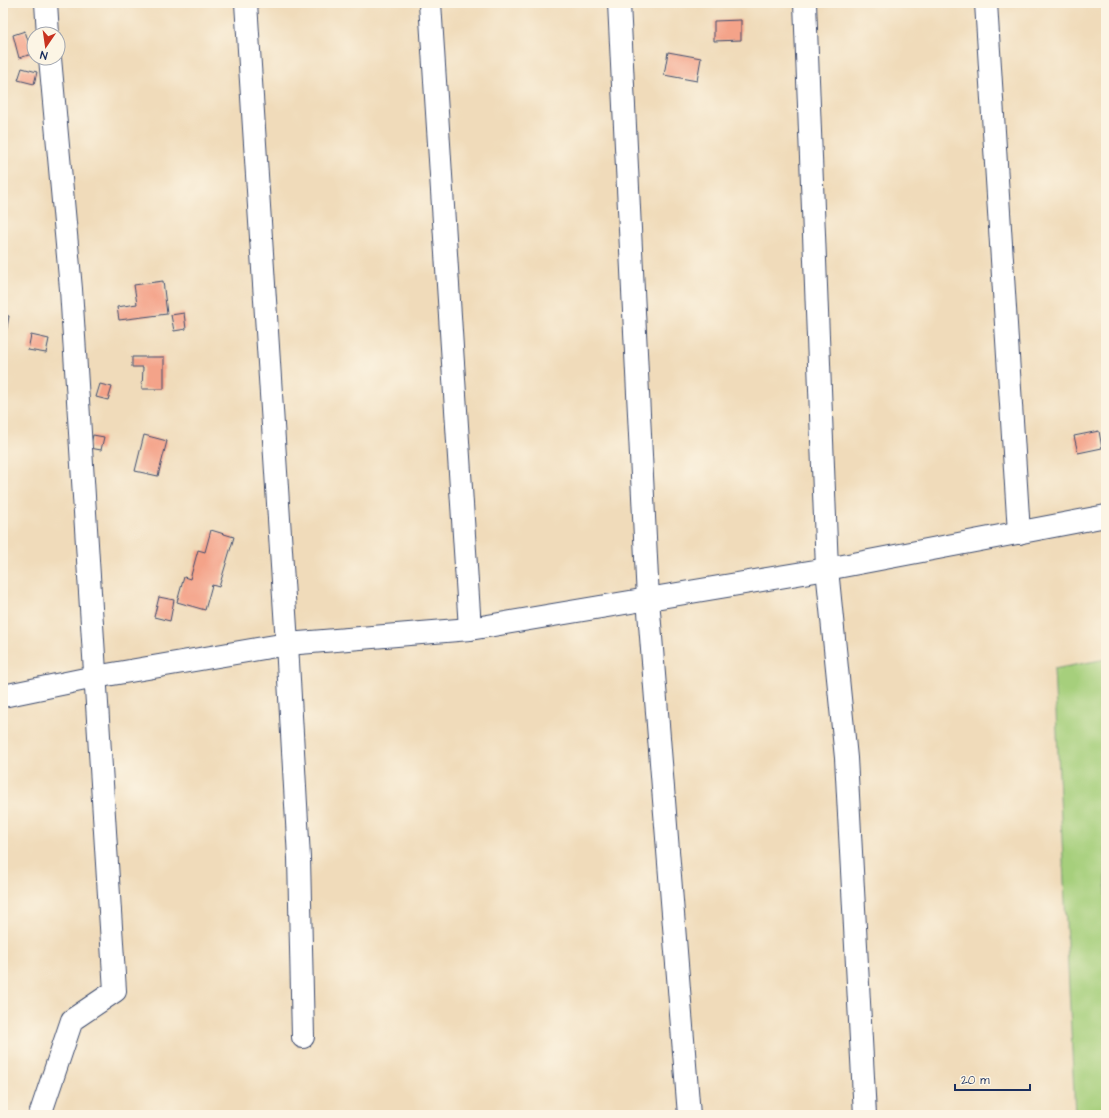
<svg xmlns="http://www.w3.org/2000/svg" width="1109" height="1118" viewBox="0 0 1109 1118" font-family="'Architects Daughter',sans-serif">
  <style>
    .green { fill: #a6cf7b; stroke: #607f6c }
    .building { fill: #f4a389 }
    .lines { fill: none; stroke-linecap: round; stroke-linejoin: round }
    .street-casing { stroke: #3b496c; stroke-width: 24 }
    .street { stroke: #fff; stroke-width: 22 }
  </style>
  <rect width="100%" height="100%" fill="#fcf5e5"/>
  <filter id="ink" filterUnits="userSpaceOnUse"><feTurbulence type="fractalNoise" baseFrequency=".025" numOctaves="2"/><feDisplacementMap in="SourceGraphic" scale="8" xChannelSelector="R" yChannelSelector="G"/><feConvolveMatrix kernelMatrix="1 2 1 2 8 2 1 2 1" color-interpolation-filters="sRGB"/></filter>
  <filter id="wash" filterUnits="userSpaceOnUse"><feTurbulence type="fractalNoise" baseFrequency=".012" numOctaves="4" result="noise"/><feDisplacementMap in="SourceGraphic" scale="16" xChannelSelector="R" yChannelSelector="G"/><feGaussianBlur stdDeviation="0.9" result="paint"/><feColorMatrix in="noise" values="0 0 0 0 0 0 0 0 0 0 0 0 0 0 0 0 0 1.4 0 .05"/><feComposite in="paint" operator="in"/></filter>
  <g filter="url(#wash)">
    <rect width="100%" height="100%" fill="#f0dbba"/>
    <polygon class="green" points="1106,659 1106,1115 1075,1115 1054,669"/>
    <g id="blocks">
      <g class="building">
        <polygon points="741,20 741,40 714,41 714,21"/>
        <polygon points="25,31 32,54 19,58 13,35"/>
        <polygon points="668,52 701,58 697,81 664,75"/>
        <polygon points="22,68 37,72 34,84 18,80"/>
        <polygon points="3,78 7,78 4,91 3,91"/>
        <polygon points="163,281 167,314 119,320 117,307 137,304 134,285"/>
        <polygon points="184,313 186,329 174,331 171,315"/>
        <polygon points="3,315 9,316 4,344 3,344"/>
        <polygon points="31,335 49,339 46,353 28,350"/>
        <polygon points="132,357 164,357 164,389 142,389 143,367 132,367"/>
        <polygon points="100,384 112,387 108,400 96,397"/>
        <polygon points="1099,431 1102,448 1078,453 1074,436"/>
        <polygon points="93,435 104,437 101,450 90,448"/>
        <polygon points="144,435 167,441 158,476 135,471"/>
        <polygon points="211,530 234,537 219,587 212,585 205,610 177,602 184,577 190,579 198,550 205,552"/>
        <polygon points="159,597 174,600 170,621 154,617"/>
      </g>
    </g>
  </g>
  <g filter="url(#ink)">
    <use href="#blocks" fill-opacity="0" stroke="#3b496c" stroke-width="1"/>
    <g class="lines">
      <g class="street-casing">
        <g id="street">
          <polyline points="46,3 48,34"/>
          <polyline points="246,3 287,644 299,858 303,1037"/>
          <polyline points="430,3 470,629"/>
          <polyline points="619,3 648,599 689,1115"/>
          <polyline points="805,3 827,569 846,758 865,1115"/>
          <polyline points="986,3 1019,533"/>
          <polyline points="3,696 95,677 287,644 470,629 827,569 1106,516"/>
          <polyline points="40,1115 72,1020 115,991 71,289 50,58"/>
        </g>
      </g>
      <use href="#street" class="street"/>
    </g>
  </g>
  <rect width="1109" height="1118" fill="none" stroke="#fcf5e5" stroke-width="16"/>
  <g transform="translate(46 46) rotate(193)"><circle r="19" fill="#fcf5e5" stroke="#a2a6af"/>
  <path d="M0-3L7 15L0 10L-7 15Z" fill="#c8321e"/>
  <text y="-6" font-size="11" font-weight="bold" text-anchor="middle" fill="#1b2f5e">N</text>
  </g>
  <path d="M955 1084v6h75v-6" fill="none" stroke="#1b2f5e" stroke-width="2"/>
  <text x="961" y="1084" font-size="12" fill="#1b2f5e" stroke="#fcf5e5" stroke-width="3" paint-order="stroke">20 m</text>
</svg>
